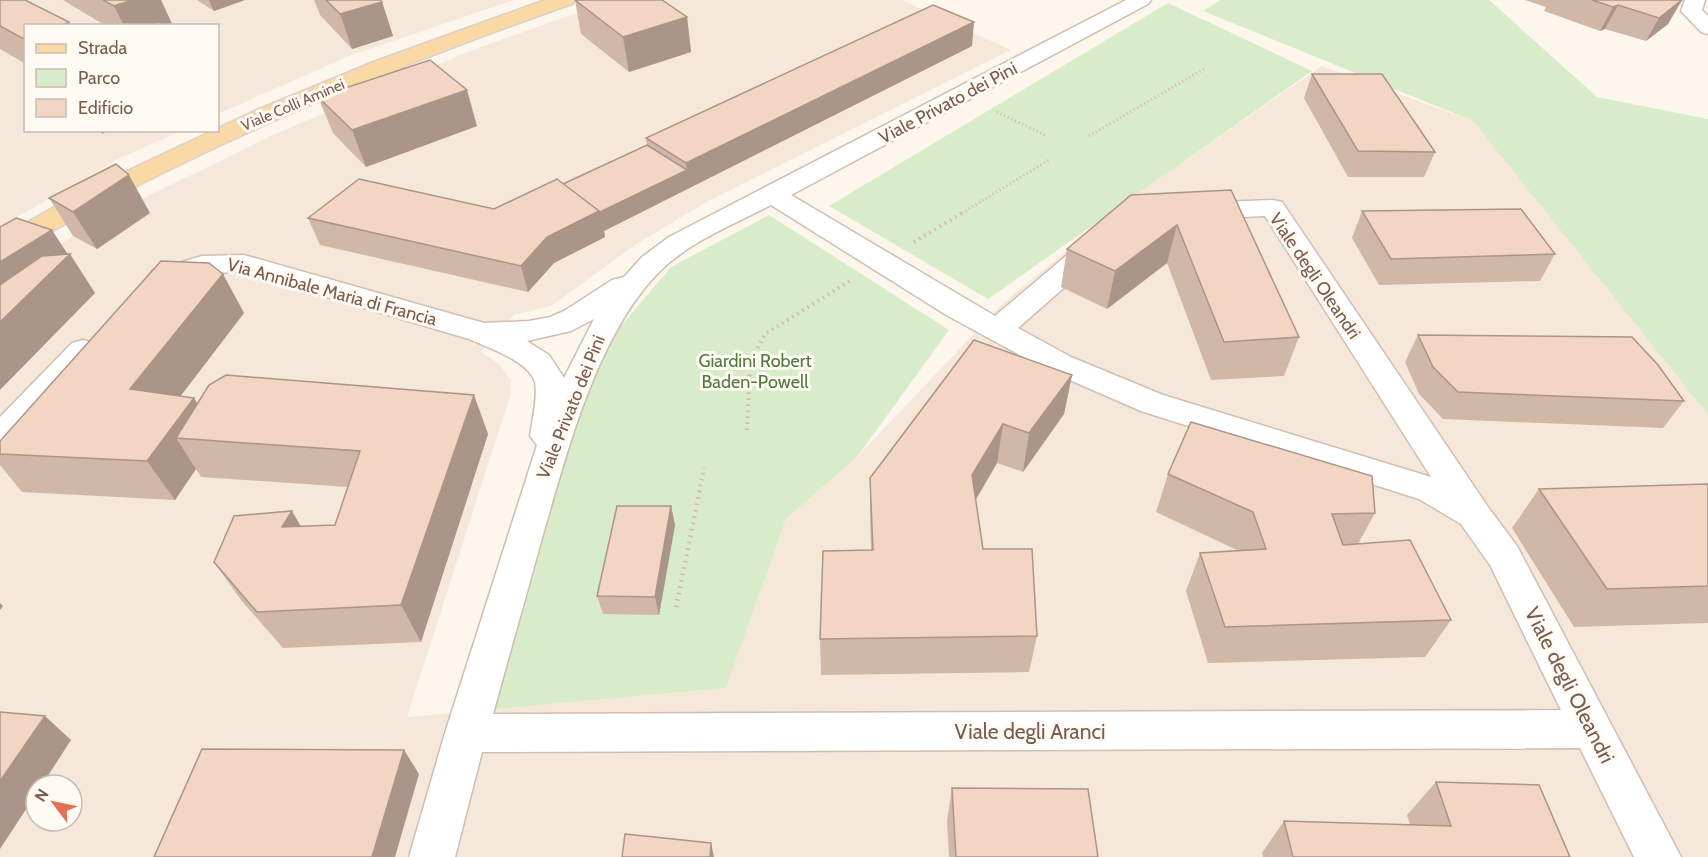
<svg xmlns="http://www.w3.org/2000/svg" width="1708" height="857" viewBox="0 0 1708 857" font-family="Cabin,sans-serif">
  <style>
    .residential { fill: #f5e8da; fill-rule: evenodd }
    .green { fill: #d8ecc9 }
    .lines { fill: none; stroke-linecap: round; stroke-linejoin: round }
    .minor-casing { stroke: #d1beb0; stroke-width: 3 }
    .major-casing { stroke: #dad1cd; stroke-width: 3 }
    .path-far2 { stroke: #d9b8a5; stroke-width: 3; stroke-dasharray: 1 3; stroke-linecap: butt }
    .path-far1 { stroke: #d9b8a5; stroke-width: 4; stroke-dasharray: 1.5 4.5; stroke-linecap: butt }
    .path { stroke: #d9b8a5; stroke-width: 4.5; stroke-dasharray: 1.5 5; stroke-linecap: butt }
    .minor { fill: #fff; fill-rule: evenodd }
    .major { fill: #fbd9a5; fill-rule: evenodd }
    .wall { fill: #d1b7a8 }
    .shaded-wall { fill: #aa9588 }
    .building { fill: #f3d5c3; stroke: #aa9588; stroke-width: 1.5 }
    .labels { text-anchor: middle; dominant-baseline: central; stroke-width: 6; stroke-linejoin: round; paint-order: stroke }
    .far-street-label { font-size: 15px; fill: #7a5c4d; stroke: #fffaf3 }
    .street-label { font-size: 18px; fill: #7a5c4d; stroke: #fffaf3 }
    .park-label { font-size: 18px; fill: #537a41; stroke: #fffaf3 }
    .near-street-label { font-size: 21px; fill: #7a5c4d; stroke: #fffaf3 }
  </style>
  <rect width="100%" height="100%" fill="#fdf6ec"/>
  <g class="residential">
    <polygon points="0,0 514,0 349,56 218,114 218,26 26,26 26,130 181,131 118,159 0,227"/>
    <path d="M613,0H902L1011,50L703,204L635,245L551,306L514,315L481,352L499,364L511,380L510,396L407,717L726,688L786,519L857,457L1003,303L1135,195L1322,66L1473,121L1708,415V857H0V281L73,236L138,201L273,135L470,51ZM36,785H72V821H36Z"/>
  </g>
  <g class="green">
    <polygon points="1220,0 1489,0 1597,97 1708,119 1708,415 1473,121 1203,11"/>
    <polygon points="1168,3 1312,71 988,299 829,206"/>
    <polygon points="769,215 949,330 857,457 786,519 726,688 487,710 568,441 610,339 671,267"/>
  </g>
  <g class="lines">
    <g class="minor-casing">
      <g id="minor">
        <path d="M1126,0H1151L1148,4L791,195L995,316L1086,239L1096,237L1106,239L1110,245L1106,251L1018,328L1071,357L1163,395L1431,477L1265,216L1196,219L1187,217L1183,211L1187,205L1196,203L1273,200L1282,202L1488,507L1517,546L1681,857H1634L1580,748L482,752L455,857H409L445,733L537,445L530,436C532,422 538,396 535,383C531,362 487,347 469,339L242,272L202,273L162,286L152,283L148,277L152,271L202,256L244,255L484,323L529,321L550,317L564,311L612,280L624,277L642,257L669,237ZM771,205L948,316L1049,371L1141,411L1419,499L1461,524L1490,565L1561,710L493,714C509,655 526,597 542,538C567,453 597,333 661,270C691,241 735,224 771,205ZM594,319L564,378L549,355L527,341L571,331Z"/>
        <polygon points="1685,0 1705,0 1702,10 1708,16 1708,34 1701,32 1681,11"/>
        <polygon points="83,340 94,343 98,350 94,357 12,447 0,450 0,417 72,343"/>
      </g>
    </g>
    <g class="major-casing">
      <path id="major" d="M545,0H575L572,4C378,72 188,151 10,255L0,257V238L70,198L257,110L376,61Z"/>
    </g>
    <g class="path-far2">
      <polyline points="997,112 1045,135"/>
      <polyline points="1089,136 1204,69"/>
      <polyline points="962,213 1049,160"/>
    </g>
    <g class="path-far1">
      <polyline points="914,242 964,212"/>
      <polyline points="747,430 750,362 765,334 850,281"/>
      <polyline points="699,492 704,468"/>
    </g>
    <polyline class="path" points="676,607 700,490"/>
    <use href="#minor" class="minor"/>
    <use href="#major" class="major"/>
  </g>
  <g class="wall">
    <polygon points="0,0 26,26 26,64 0,49"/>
    <polygon points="63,0 161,0 173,26 106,26"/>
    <polygon points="197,0 245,0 214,11"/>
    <polygon points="314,0 380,0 382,2 393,36 352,49 320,15"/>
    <polygon points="575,0 687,17 691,52 629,72 581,34"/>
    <polygon points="1525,0 1682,0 1668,24 1646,41 1605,29 1600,31 1544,11 1546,7"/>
    <polygon points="972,46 604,231 605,237 554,263 528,292 320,245 308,218 494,209 563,184 647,145 646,138"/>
    <polygon points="1312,74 1435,152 1424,177 1348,177 1304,98"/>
    <polygon points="318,97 477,126 366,167 333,133"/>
    <polygon points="1231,190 1299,337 1284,376 1211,380 1167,263 1107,309 1061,287 1067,249"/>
    <polygon points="49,198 150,213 97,249 73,236"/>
    <polygon points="1362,211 1555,254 1540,281 1379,285 1352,238"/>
    <polygon points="244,313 180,396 194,398 197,404 488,434 421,642 283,648 241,600 214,562 301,526 335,525 348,487 201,477 196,469 175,500 22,492 0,465 0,441"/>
    <polygon points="1418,335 1684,401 1663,428 1443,419 1419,394 1405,362"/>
    <polygon points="1072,375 1064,414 1023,472 997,463 976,499 983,549 1037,636 1029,672 821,675 820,639 871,550 870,517 870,478"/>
    <polygon points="1168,474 1375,513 1358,544 1451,620 1425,657 1208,663 1186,591 1200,553 1238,551 1237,550 1156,512"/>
    <polygon points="1708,484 1708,623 1574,627 1512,528 1539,489"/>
    <polygon points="671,506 675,525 659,615 603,614 597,596"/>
    <polygon points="1436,782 1570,857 1263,857 1262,853 1284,821 1410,825 1407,815"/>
    <polygon points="952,788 1098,857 949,857 947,821"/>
  </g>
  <g class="shaded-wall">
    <polygon points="133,0 161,0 173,26 124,26 114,6"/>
    <polygon points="209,0 245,0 214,11"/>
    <polygon points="1682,0 1668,24 1646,41 1659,18"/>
    <polygon points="382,2 393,36 352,49 340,14"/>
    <polygon points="1618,5 1605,29 1600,31 1613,7"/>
    <polygon points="687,17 691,52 629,72 623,37"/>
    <polygon points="69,22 71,26 61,26"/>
    <polygon points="974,22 972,46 604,231 605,237 554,263 528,292 521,266 547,237 599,211 687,170 686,163"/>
    <polygon points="467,90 477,126 366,167 352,130"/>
    <polygon points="100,130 110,130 102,134"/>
    <polygon points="129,175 150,213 97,249 73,212"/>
    <polygon points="1177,225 1167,263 1107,309 1115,271"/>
    <polygon points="52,230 69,256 70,254 95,293 0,390 0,262"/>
    <polygon points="223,274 244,313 157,427 130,389"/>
    <polygon points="1072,375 1064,414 1023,472 1029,433"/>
    <polygon points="474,395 488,434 421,642 401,605"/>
    <polygon points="194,398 218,437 176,438 196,469 175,500 147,461"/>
    <polygon points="1003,424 997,463 968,513 972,475"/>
    <polygon points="671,506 675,525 659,615 655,597"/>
    <polygon points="292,511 314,549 282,527"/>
    <polygon points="0,603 3,606 0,610"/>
    <polygon points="45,716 71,740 42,785 36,785 36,794 0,849 0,781"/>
    <polygon points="404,750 419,774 395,857 372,857"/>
    <polygon points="711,843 714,857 710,857"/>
  </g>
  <g class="building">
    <polygon points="0,0 25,0 69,22 61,26 26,26 26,39 24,39 0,26"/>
    <polygon points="103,0 133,0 114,6"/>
    <polygon points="326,0 380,0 382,2 340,14"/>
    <polygon points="575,0 662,0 687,17 623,37"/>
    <polygon points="1592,0 1682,0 1659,18 1618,5 1613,7"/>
    <polygon points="933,5 974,22 686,163 646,138"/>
    <polygon points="159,22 167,26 149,26"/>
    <polygon points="430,60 467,90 352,130 318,97"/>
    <polygon points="1312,74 1382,74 1435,152 1358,151"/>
    <polygon points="647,145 687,170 600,212 599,211 563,184"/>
    <polygon points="116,164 129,175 73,212 49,198"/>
    <polygon points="359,179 494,209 557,179 599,211 547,237 521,266 308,218"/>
    <polygon points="1231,190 1299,337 1224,342 1177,225 1115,271 1067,249 1131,195"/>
    <polygon points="1521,209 1555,254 1391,259 1362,211"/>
    <polygon points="16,218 52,230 0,262 0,227"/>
    <polygon points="70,254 0,322 0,285 42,256"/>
    <polygon points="161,261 209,263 223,274 130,389 194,398 147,461 0,454 0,441"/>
    <polygon points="1418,335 1632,337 1658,365 1684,401 1458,392 1433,367"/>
    <polygon points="974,340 1072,375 1029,433 1003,424 972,475 983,549 1032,549 1037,636 820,639 823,551 873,550 870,478"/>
    <polygon points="226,375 474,395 401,605 257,612 214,562 234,516 292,511 282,527 335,525 360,451 176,438 209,385"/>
    <polygon points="1191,422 1372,476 1375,513 1332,514 1343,545 1410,540 1451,620 1225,627 1200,553 1266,549 1253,512 1168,474"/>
    <polygon points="1708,484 1708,586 1607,589 1539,489"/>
    <polygon points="617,506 671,506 655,597 597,596"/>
    <polygon points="0,712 45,716 0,781"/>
    <polygon points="202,749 404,750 372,857 154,857"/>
    <polygon points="1436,782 1539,785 1570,857 1293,857 1284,821 1451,826"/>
    <polygon points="952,788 1088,789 1098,857 956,857"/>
    <polygon points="625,834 711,843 710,857 622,857"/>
  </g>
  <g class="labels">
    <g class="far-street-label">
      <text transform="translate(293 105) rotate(-23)">Viale Colli Aminei</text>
    </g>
    <g class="street-label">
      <text transform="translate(948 103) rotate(-28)">Viale Privato dei Pini</text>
      <text transform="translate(1315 276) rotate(56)">Viale degli Oleandri</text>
      <text transform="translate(332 292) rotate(15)">Via Annibale Maria di Francia</text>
      <text transform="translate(571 407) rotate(-68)">Viale Privato dei Pini</text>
    </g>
    <g class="park-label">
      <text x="755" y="361">Giardini Robert<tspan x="755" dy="21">Baden-Powell</tspan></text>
    </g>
    <g class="near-street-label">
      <text transform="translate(1570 685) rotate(63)">Viale degli Oleandri</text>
      <text x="1030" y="731">Viale degli Aranci</text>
    </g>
  </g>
  <rect x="24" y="24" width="195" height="108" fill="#fffaf3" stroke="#cabbb1" stroke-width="1.5"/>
  <rect x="36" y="44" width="30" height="9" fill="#fbd9a5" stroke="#cabbb1" stroke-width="1.5"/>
  <text x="78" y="54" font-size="18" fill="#7a5c4d">Strada</text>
  <rect x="36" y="69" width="30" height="18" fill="#d8ecc9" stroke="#cabbb1" stroke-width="1.5"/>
  <text x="78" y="84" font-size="18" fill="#7a5c4d">Parco</text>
  <rect x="36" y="99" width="30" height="18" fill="#f3d5c3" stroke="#cabbb1" stroke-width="1.5"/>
  <text x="78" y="114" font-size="18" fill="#7a5c4d">Edificio</text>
  <g transform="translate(54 803) rotate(302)"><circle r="28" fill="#fffaf3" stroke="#cabbb1" stroke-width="1.5"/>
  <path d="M0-4.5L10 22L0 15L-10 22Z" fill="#e76f51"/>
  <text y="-9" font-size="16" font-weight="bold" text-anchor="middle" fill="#7a5c4d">N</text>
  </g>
</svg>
